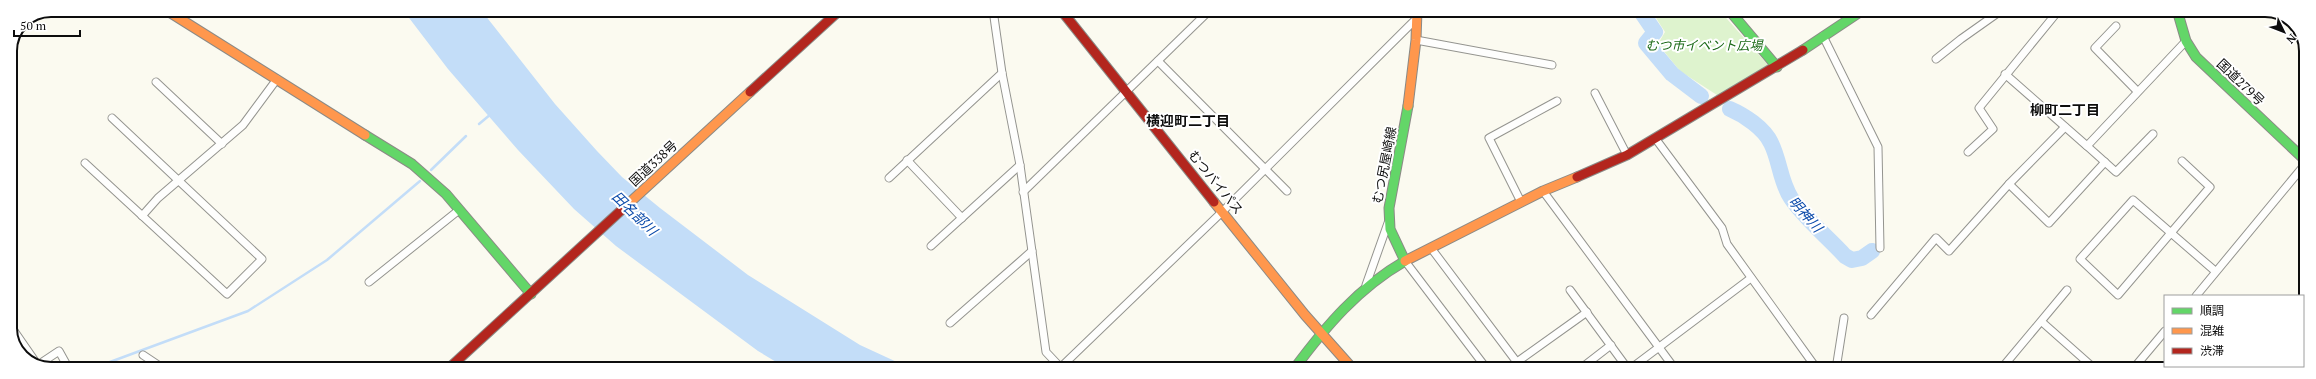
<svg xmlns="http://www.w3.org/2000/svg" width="2316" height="379" viewBox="0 0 2316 379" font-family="'PT Serif','Noto Sans JP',serif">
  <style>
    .green { fill: #def3ce }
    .water { fill: #c3ddf8 }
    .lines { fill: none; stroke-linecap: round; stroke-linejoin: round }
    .stream { stroke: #c3ddf8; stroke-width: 2.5 }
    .river { stroke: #c3ddf8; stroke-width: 16 }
    .street-casing { stroke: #94948f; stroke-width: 9 }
    .fast-casing { stroke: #8b8a86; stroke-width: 11 }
    .slow-casing { stroke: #8b8a86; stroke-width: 11 }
    .jam-casing { stroke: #8b8a86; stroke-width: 11 }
    .street { stroke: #fefefd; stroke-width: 7 }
    .fast { stroke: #63d668; stroke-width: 9 }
    .slow { stroke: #ff974d; stroke-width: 9 }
    .jam { stroke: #b3261e; stroke-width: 9 }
    .labels { text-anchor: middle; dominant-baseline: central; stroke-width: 4; stroke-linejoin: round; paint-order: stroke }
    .park-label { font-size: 13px; font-style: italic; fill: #1b6a17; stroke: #fff }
    .street-label { font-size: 13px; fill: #0d0d0d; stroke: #fff }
    .neighbourhood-label { font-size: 14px; font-weight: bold; fill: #0d0d0d; stroke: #fff }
    .water-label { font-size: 14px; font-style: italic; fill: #0a4aaa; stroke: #fff }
    .rim { fill: none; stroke: #0d0d0d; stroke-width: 2 }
  </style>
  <rect width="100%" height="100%" fill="#fbfaf0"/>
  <polygon class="green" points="1651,10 1719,10 1768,65 1720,97 1680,71 1658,44 1665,32"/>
  <polygon class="water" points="403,10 481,10 555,104 597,151 622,177 660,208 748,275 860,345 912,369 788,369 758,351 616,246 574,209 518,150 448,69"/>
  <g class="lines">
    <g class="stream">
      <polyline points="479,124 491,114"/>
      <polyline points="431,170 466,136"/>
      <polyline points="91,369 248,311 327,260 420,181"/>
    </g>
    <g class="river">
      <polyline points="1640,10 1655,32 1646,43 1672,74 1701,96"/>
      <path d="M1730,109C1744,115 1764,128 1771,143C1780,161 1780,181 1791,198C1805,219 1828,237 1845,256L1852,260L1862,258L1872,251"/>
    </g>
    <g class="street-casing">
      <g id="street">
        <polyline points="993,10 1002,73 1020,165 1046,352 1062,369"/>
        <polyline points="2116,26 2095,48 2137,91"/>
        <polyline points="1823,36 1878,147 1880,248"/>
        <polyline points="1416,40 1552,65"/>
        <polyline points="1936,59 1961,39 2002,10"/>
        <polyline points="1158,61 1287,191"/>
        <polyline points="2005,74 2087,146"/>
        <polyline points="156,82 222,144"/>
        <polyline points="1595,93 1627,155"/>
        <polyline points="2153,134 2116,172 2087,146 2186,41"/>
        <polyline points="1655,138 1722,228 1727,244 1817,369"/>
        <polyline points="1968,152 1993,129 1979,108 2059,10"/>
        <polyline points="907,160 962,218"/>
        <polyline points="2182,161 2210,187 2118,295 2080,259 2133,200 2215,271"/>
        <polyline points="85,163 227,294 262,259 112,118"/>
        <polyline points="889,178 1002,73"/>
        <polyline points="2009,184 2049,223 2105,162"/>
        <polyline points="1543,191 1675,369"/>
        <polyline points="1023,192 1210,10"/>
        <polyline points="1521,202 1489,138 1557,101"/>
        <polyline points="142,216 158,198 243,125 277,79"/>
        <polyline points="931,246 1020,165"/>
        <polyline points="1431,248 1522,369"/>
        <polyline points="1405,261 1487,369"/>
        <polyline points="369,282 459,210"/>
        <polyline points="1366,285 1388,223"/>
        <polyline points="1570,290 1628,369"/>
        <polyline points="2196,296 2306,163"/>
        <polyline points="1871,315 1936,238 1949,251 2009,184 2065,127"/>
        <polyline points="2042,322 2095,369"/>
        <polyline points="950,323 1032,251"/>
        <polyline points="10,325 37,364"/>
        <polyline points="143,355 164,369"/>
        <polyline points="1517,362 1587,312"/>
        <polyline points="38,365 59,351 69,369"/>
        <polyline points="2234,367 2235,366"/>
        <polyline points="1060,368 1223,211 1416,19"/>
        <polyline points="1580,369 1611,345"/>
        <polyline points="1630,369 1751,278"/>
        <polyline points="1836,369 1844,318"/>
        <polyline points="2001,369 2067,290"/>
        <polyline points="2133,369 2165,331"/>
      </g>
    </g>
    <g class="fast-casing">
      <g id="fast">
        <polyline points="1729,10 1777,67"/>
        <polyline points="2177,10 2186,41 2196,57 2306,161"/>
        <polyline points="1803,50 1863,10"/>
        <polyline points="365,135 412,164 446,194 531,294"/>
        <path d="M1294,369C1326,326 1358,288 1405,261L1390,229L1389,208L1408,106"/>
      </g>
    </g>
    <g class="slow-casing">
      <g id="slow">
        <polyline points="166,10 365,135"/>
        <polyline points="1408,106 1416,40 1417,10"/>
        <polyline points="1214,202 1305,315 1353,369"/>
        <polyline points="627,205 750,92"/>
        <polyline points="1405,261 1543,191 1577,177"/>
      </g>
    </g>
    <g class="jam-casing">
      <g id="jam">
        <polyline points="1061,10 1214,202"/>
        <polyline points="750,92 840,10"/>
        <polyline points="1577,177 1627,155 1803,50"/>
        <polyline points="448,369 627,205"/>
      </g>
    </g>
    <use href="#street" class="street"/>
    <use href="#fast" class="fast"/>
    <use href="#slow" class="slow"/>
    <use href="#jam" class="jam"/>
  </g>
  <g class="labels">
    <g class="park-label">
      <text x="1704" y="45">むつ市イベント広場</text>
    </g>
    <g class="street-label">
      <text transform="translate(2241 82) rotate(44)">国道279号</text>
      <text transform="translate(653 163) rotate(-43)">国道338号</text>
      <text transform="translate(1384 165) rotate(-79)">むつ尻屋崎線</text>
      <text transform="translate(1216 182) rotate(51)">むつバイパス</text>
    </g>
    <g class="neighbourhood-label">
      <text x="2065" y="109">柳町二丁目</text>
      <text x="1188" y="120">横迎町二丁目</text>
    </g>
    <g class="water-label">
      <text transform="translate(635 213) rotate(44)">田名部川</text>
      <text transform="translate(1806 214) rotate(48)">明神川</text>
    </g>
  </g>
  <path d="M0 0H2316V379H0ZM51 17H2265A34 34 0 0 1 2299 51V328A34 34 0 0 1 2265 362H51A34 34 0 0 1 17 328V51A34 34 0 0 1 51 17Z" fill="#fff" fill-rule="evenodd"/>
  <path class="rim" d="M51 17H2265A34 34 0 0 1 2299 51V328A34 34 0 0 1 2265 362H51A34 34 0 0 1 17 328V51A34 34 0 0 1 51 17Z"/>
  <rect x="2164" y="295" width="140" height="72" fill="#ffffff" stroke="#9e9e9e"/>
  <rect x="2172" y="308" width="20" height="6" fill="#63d668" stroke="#9e9e9e"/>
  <text x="2200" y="315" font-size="12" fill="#0d0d0d">順調</text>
  <rect x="2172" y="328" width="20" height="6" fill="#ff974d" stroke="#9e9e9e"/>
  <text x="2200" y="335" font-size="12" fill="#0d0d0d">混雑</text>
  <rect x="2172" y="348" width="20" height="6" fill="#b3261e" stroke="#9e9e9e"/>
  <text x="2200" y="355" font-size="12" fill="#0d0d0d">渋滞</text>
  <g transform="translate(2284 32) rotate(133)" stroke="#ffffff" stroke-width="3" paint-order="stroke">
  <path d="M0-3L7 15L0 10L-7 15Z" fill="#0d0d0d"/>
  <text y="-6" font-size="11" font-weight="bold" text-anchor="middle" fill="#0d0d0d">N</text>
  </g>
  <path d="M14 30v6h66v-6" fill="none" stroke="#0d0d0d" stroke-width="2"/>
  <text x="20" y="30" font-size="12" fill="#0d0d0d" stroke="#ffffff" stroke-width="3" paint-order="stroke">50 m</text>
</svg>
